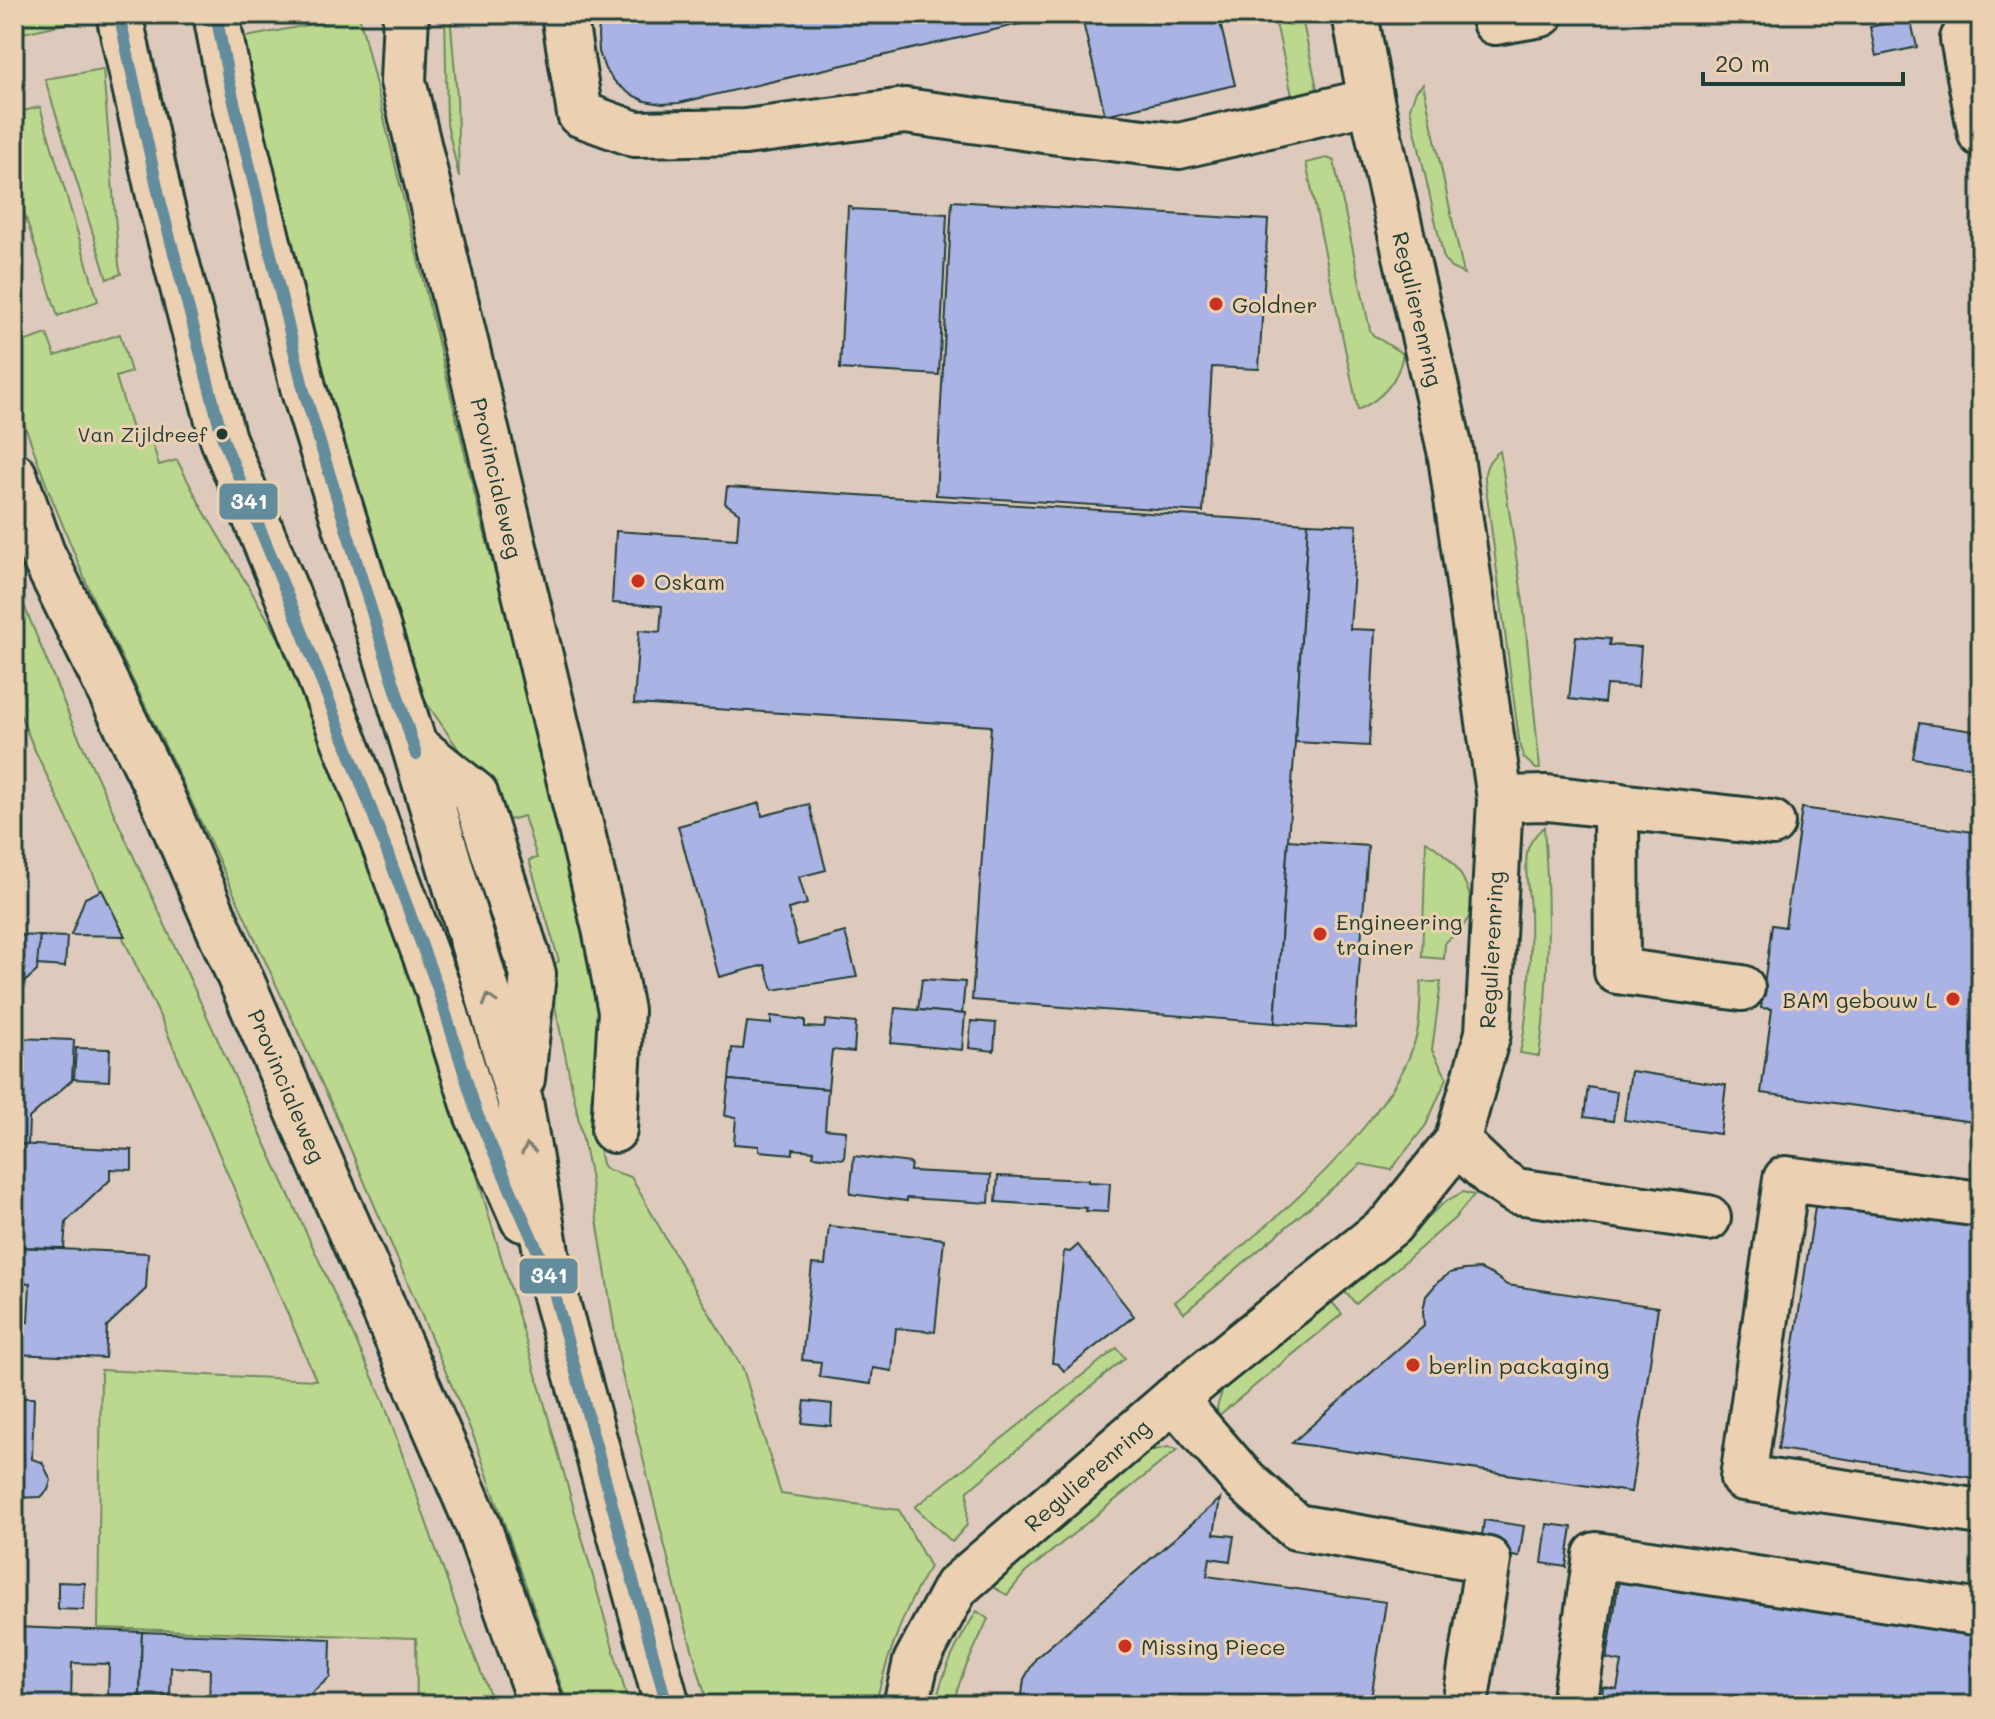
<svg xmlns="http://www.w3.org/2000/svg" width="1995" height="1719" viewBox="0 0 1995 1719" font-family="Mali,sans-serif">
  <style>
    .green { fill: #bcd78e; stroke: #6e8a61; stroke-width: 2 }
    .building { fill: #aab3e4; stroke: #1f3d34; stroke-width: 2 }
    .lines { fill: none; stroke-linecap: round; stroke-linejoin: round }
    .minor-casing { stroke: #1f3d34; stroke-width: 50 }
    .minor { stroke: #ebd0b2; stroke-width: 44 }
    .bus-1-casing { stroke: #ebd0b2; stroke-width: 18 }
    .bus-1 { stroke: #638c9c; stroke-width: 12 }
    .oneway { stroke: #7b7f6d }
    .poi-dot { fill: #c8321e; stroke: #ebd0b2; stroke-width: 3 }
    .bus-dot { fill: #1f3d34; stroke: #ebd0b2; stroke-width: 3 }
    .labels { text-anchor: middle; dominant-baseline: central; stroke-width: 6; stroke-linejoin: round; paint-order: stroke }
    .bus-label { font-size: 20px; fill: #1f3d34; stroke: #ebd0b2; text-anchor: end }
    .poi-label { font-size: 22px; fill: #1f3d34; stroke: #ebd0b2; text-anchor: start }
    .street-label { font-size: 22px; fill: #1f3d34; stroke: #ebd0b2 }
    .line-badge { stroke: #ebd0b2; stroke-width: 3 }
    .badge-label { font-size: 22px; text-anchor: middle; font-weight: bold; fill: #fff }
  </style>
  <rect width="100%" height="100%" fill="#decabc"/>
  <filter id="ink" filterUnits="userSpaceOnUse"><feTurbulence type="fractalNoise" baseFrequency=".0125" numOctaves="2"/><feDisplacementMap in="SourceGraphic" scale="16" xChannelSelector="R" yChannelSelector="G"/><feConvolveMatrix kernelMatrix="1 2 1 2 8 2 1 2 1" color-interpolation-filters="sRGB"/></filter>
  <g filter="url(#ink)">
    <g class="green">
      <polygon points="14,14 76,14 78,17 72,22 14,35"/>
      <polygon points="445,14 450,14 457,97 459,177 447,124"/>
      <polygon points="1274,14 1301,14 1316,83 1317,91 1313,96 1293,100"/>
      <path d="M359,15L479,512L606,989L603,1061L591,1100L602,1164L606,1169L631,1177L686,1274L743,1369L781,1494L899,1510L930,1567C903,1608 887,1658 875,1705H708L678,1599L621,1370L589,1169L547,968L559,961L529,860L537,858L524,816L501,822L492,798L426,702L344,466L236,39Z"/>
      <polygon points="103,69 119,265 121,274 107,279 45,79"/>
      <polygon points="1423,84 1464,274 1451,268 1444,259 1410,108 1416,91"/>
      <polygon points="40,107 98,301 58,316 14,182 14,113"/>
      <path d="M1327,158L1334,161L1370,330L1373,335L1403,354C1398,381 1382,399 1358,410L1306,163Z"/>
      <polygon points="47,334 55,356 120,334 131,372 116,377 134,436 149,432 159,465 177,460 202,508 299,672 443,1061 542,1395 629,1705 568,1705 475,1440 329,1099 175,766 93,599 48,489 14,396 14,345"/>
      <path d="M1500,451L1523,602L1540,769H1536L1524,758L1520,747L1485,480C1484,468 1490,458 1500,451Z"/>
      <polygon points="14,581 71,720 383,1400 467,1637 494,1705 417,1705 416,1638 98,1628 101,1370 316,1380 163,1023 33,746 14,700"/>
      <path d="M1544,827C1550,904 1550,980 1539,1056L1520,1053C1530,1007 1531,957 1530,909C1529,891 1524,871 1527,853C1528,844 1536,833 1544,827Z"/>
      <path d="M1426,841C1435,847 1444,853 1451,861C1462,873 1475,899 1470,914C1466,926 1454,935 1445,943L1444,959L1422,957Z"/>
      <path d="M1421,982H1441L1432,1050L1447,1078L1426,1125L1391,1170L1361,1164L1184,1313L1175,1302C1242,1246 1313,1192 1368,1122C1387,1097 1408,1069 1416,1037C1421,1020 1420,1000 1421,982Z"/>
      <polygon points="1463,1192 1474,1195 1455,1218 1356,1304 1344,1291 1446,1201"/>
      <polygon points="1331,1301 1342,1314 1218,1416 1217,1407 1223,1389"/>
      <polygon points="1117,1348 1125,1358 968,1491 967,1525 952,1542 915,1507"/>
      <polygon points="1168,1447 1178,1449 1025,1573 1007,1595 993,1587 1013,1567 1150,1451"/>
      <path d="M977,1611L988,1619L963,1673L952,1705H935C943,1670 958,1641 977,1611Z"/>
    </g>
    <g class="building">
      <polygon points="614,14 1063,14 679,103 662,104 645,101 630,94 616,83 605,69 599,52 598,35 600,19 610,21"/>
      <polygon points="1081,14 1218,14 1235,85 1105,115"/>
      <polygon points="1910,18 1917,47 1876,56 1870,27"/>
      <polygon points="952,201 1268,220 1259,369 1212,367 1203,512 936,495"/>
      <polygon points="848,206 851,206 852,209 947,214 939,375 840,369"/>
      <polygon points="727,487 1308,523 1295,742 1275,1023 972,1000 991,726 634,704 639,630 660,632 662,606 612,603 616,531 737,539 739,513 725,503"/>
      <polygon points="1308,523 1357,525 1350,629 1375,630 1369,746 1295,742"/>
      <polygon points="1576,636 1610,639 1609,645 1641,647 1638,687 1606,685 1604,703 1569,699"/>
      <polygon points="1919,723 1981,732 1981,769 1913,758"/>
      <polygon points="760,803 762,816 809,804 826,870 799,877 807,904 788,909 798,945 845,932 857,977 773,990 765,965 719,977 678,826"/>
      <polygon points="1802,808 1981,833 1981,1123 1761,1093 1772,1009 1761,1008 1772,925 1785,927"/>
      <polygon points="1288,840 1368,846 1355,1028 1275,1023"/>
      <polygon points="102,890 125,936 71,935 85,898"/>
      <polygon points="14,935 40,936 37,971 14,991"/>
      <polygon points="40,936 67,937 65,967 37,965"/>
      <polygon points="922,979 965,982 962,1014 918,1010"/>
      <polygon points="895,1008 965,1014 962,1050 891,1043"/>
      <polygon points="771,1016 805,1020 805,1027 824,1028 826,1020 856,1023 854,1052 832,1050 828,1089 729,1080 732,1048 743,1049 747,1022 771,1024"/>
      <polygon points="971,1021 996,1023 994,1051 969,1048"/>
      <polygon points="14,1038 74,1040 72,1080 29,1118 28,1145 14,1144"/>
      <polygon points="76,1048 110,1049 109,1081 74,1079"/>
      <polygon points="1631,1071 1726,1085 1720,1134 1624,1120"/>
      <polygon points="729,1080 828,1089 825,1129 846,1131 844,1159 813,1156 814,1151 793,1149 793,1154 759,1151 759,1146 734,1144 736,1117 725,1116"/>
      <polygon points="1588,1087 1617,1092 1613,1121 1584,1117"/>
      <polygon points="14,1144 132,1150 132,1170 110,1169 110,1180 66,1222 64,1248 14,1247"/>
      <polygon points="854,1156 911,1163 910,1171 991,1175 989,1203 907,1198 907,1201 850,1194"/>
      <polygon points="998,1176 1088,1180 1088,1182 1110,1183 1108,1212 1086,1211 1087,1208 996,1202"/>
      <polygon points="1816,1200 1981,1224 1981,1479 1778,1449"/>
      <polygon points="829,1226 944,1239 935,1332 896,1328 892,1371 873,1368 871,1384 819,1377 821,1362 802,1360 812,1264 825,1265"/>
      <polygon points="1078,1245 1134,1316 1064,1371 1058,1364 1052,1363 1064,1251 1070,1252"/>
      <polygon points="14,1247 148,1253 146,1289 107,1326 105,1358 14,1354 14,1322 28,1322 30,1283 14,1282"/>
      <polygon points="1480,1269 1495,1276 1507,1285 1658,1307 1631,1492 1292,1443 1424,1326 1423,1311 1426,1296 1438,1282 1450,1273 1464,1270"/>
      <polygon points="14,1398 34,1398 32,1459 42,1462 51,1480 48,1490 41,1497 14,1498"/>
      <polygon points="805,1401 832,1404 831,1426 802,1423"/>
      <polygon points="1220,1499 1214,1534 1234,1536 1230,1561 1210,1558 1207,1576 1386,1602 1370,1705 1025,1705 1022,1695 1024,1679 1036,1658"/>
      <polygon points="1484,1520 1524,1526 1519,1557 1480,1551"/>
      <polygon points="1547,1524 1572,1527 1566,1567 1542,1563"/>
      <polygon points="1619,1580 1981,1634 1981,1705 1601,1705 1603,1687 1617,1689 1622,1662 1607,1659"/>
      <polygon points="58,1582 85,1583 84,1610 58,1609"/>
      <polygon points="14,1627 142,1632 140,1696 108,1695 109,1664 72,1663 71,1701 96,1701 96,1705 14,1705"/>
      <polygon points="142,1632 331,1639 330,1677 298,1705 209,1705 210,1669 171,1667 170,1697 140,1696"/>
    </g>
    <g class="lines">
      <g class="minor-casing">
        <g id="minor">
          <polyline points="119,14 160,200 223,439 298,621 367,798 438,989 477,1114 523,1219"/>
          <polyline points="216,14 228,77 304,391 414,745 520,1101 551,1281 667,1705"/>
          <polyline points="406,14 403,81 606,933 621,1011 614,1130"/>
          <polyline points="564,14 580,114 635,134 745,132 905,111 1059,132 1179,146 1371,101"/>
          <polyline points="1493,14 1495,22 1541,14"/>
          <polyline points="1981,35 1963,39 1981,134"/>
          <polyline points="14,475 42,553 160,793 477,1523 541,1705"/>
          <polyline points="414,745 475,794 533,974 522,1079"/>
          <polyline points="1500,799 1547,798 1772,823"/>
          <polyline points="1616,805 1617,971 1742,988"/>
          <polyline points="1457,1142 1494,1177 1516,1191 1708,1218"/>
          <polyline points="1981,1204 1786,1179 1743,1478 1981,1512"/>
          <polyline points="1174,1399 1242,1478 1296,1527 1488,1560 1465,1705"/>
          <polyline points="906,1705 916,1662 956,1587 1174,1399 1391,1224 1457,1142 1488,1033 1500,799 1450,450 1371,101 1355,14"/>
          <polyline points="1574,1705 1596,1555 1981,1613"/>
        </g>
      </g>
      <use href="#minor" class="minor"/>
      <g class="bus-1-casing">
        <g id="bus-1">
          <polyline points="119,14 160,200 223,439 298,621 367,798 438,989 477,1114 551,1281 667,1705"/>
          <polyline points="216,14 228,77 304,391 416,755"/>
        </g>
      </g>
      <use href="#bus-1" class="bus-1"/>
    </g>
    <defs><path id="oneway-chevron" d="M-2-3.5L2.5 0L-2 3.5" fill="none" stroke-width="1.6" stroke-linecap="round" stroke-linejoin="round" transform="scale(2)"/></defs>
    <g class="oneway">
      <use href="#oneway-chevron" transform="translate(489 1000) rotate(-107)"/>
      <use href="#oneway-chevron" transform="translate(528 1149) rotate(-100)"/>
    </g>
  </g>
  <g class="poi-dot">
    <circle cx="1216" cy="304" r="8"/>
    <circle cx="638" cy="581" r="8"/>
    <circle cx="1320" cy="934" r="8"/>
    <circle cx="1953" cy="999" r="8"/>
    <circle cx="1413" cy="1365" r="8"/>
    <circle cx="1125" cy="1646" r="8"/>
  </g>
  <circle class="bus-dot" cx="222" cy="434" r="7"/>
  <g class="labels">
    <g class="bus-label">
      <text x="207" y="434">Van Zijldreef</text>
    </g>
    <g class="poi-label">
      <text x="1232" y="304">Goldner</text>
      <text x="654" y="581">Oskam</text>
      <text x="1336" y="921">Engineering<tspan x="1336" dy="25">trainer</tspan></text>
      <text x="1937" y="999" text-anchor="end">BAM gebouw L</text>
      <text x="1429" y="1365">berlin packaging</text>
      <text x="1141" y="1646">Missing Piece</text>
    </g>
    <g class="street-label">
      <text transform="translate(1418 309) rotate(77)">Regulierenring</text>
      <text transform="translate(497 478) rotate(77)">Provincialeweg</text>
      <text transform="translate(1491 950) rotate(-87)">Regulierenring</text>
      <text transform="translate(287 1086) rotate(67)">Provincialeweg</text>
      <text transform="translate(1087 1475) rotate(-41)">Regulierenring</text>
    </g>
  </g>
  <g class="line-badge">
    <rect x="218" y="482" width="61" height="39" rx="8" fill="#638c9c"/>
    <rect x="518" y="1257" width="61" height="38" rx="8" fill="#638c9c"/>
  </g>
  <g class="badge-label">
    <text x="249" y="509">341</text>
    <text x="549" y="1283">341</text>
  </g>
  <rect width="1995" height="1719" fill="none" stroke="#ebd0b2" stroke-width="48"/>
  <rect x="24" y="24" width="1947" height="1671" fill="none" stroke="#1f3d34" stroke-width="3" filter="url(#ink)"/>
  <path d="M1703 72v12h200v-12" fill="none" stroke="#1f3d34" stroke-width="4"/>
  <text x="1715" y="72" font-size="24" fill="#1f3d34" stroke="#ebd0b2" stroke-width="6" paint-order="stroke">20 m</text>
</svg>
